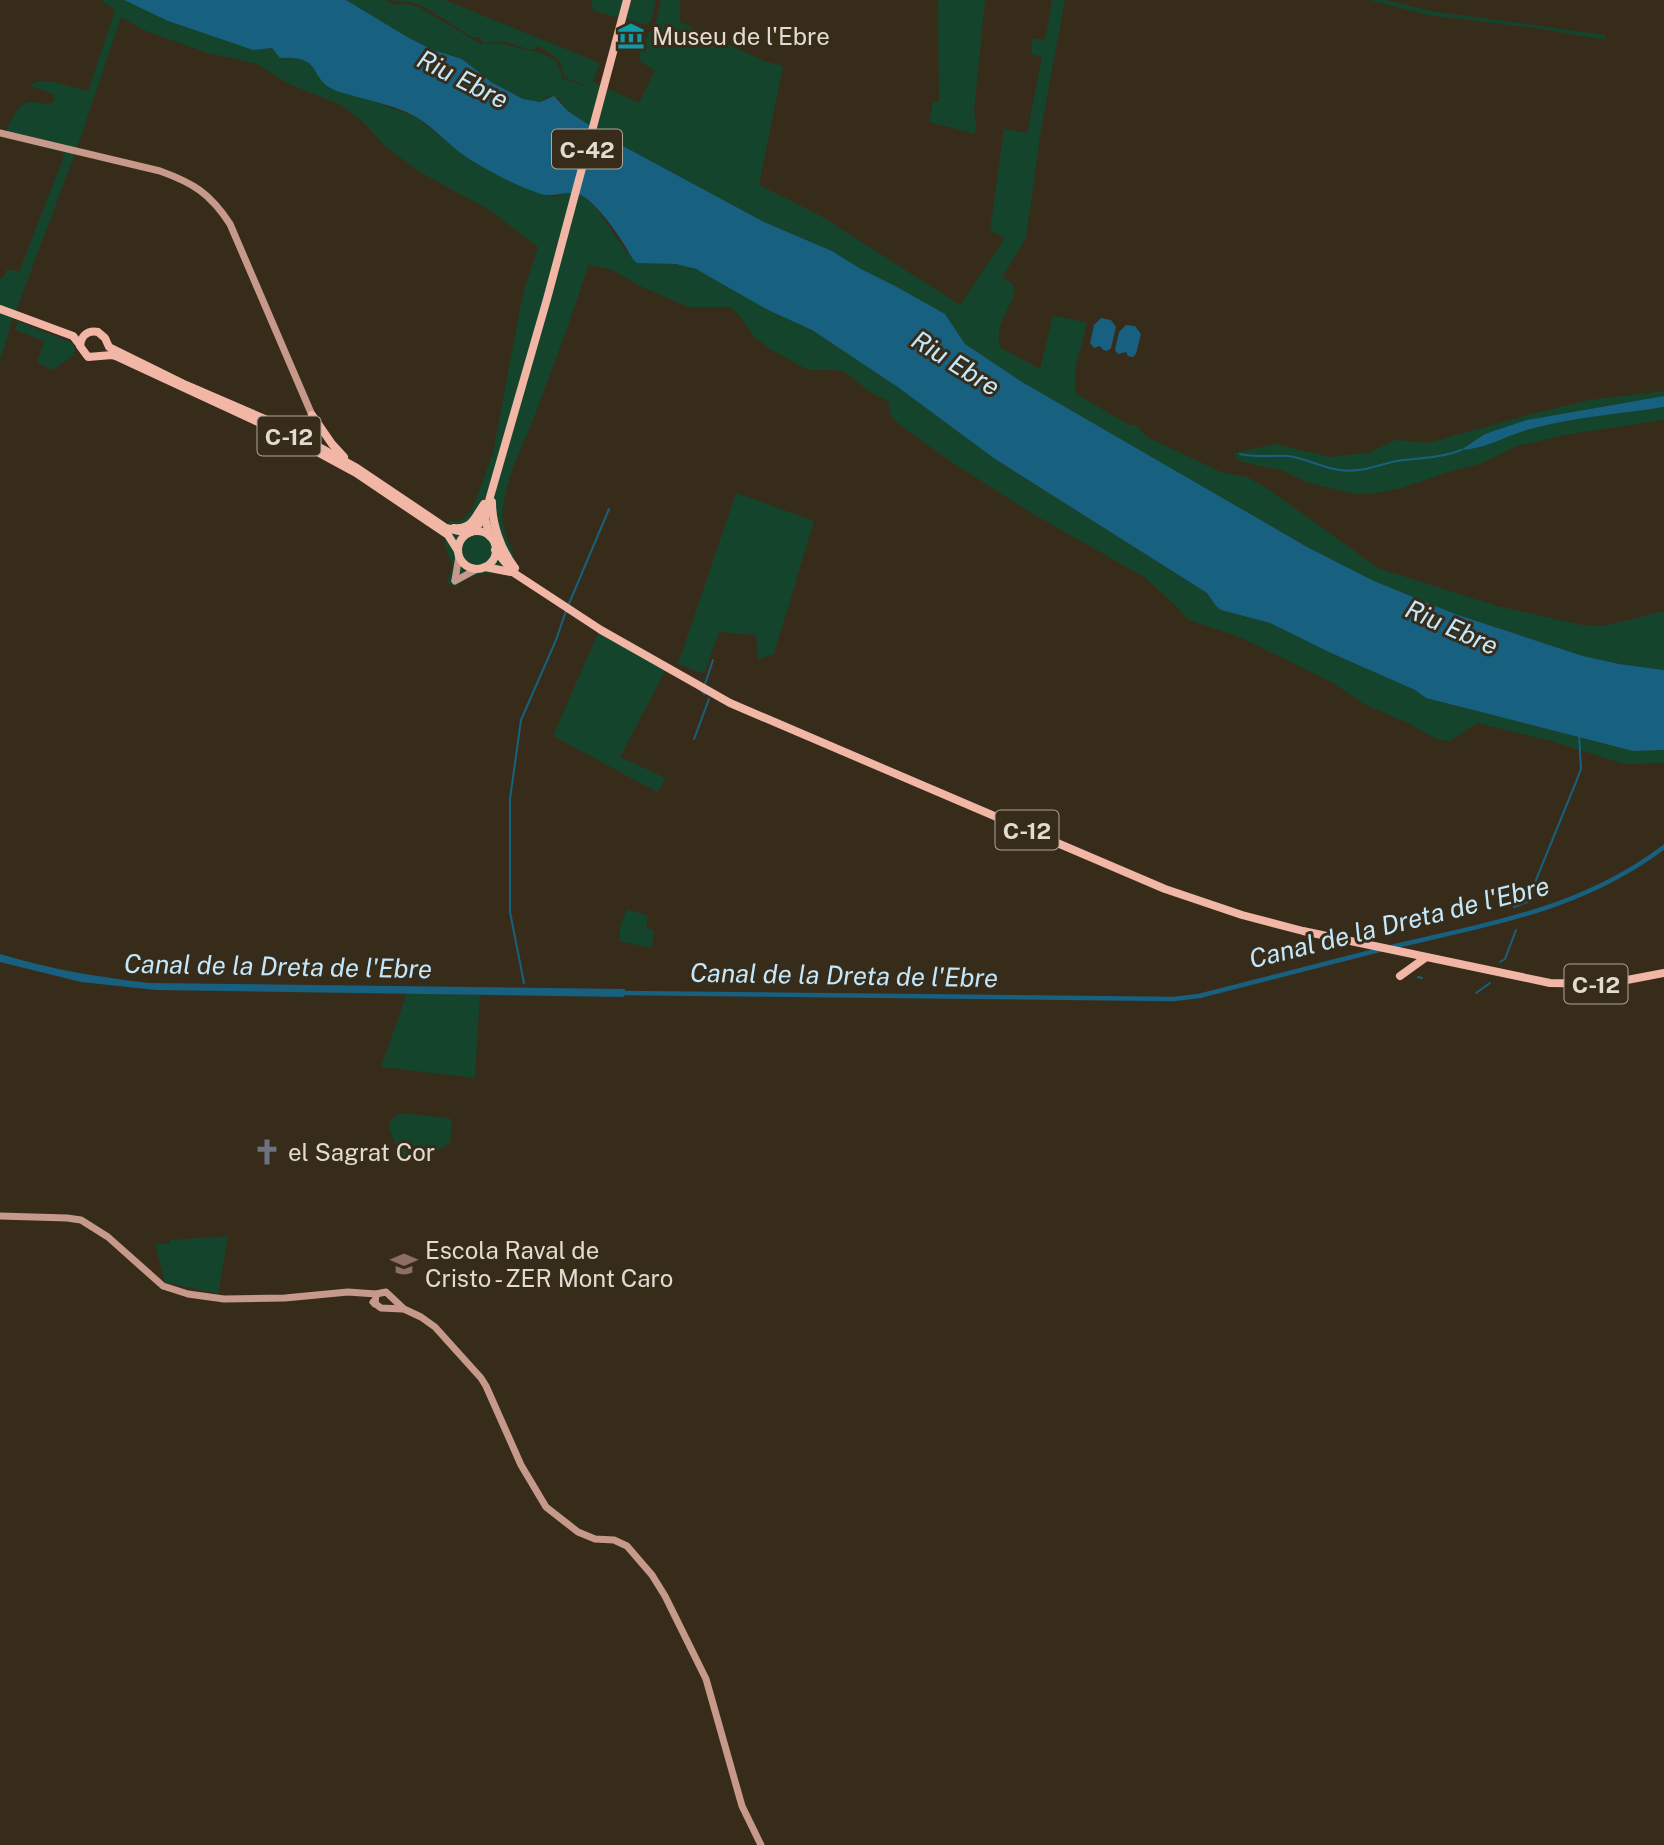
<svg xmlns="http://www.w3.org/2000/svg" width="1664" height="1845" viewBox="0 0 1664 1845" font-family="'Public Sans',sans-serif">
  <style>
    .green { fill: #14442c }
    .water { fill: #176080 }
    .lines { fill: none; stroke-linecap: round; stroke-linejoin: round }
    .stream { stroke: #176080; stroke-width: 2 }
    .canal { stroke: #176080; stroke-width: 4.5 }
    .secondary { stroke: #c6998b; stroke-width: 7 }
    .primary { stroke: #f1b6a5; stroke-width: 8 }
    .labels { text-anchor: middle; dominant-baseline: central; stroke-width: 6; stroke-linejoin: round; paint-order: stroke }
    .shield { fill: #372c1a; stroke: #afa699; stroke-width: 2 }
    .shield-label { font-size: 23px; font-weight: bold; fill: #e3dbd0 }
    .poi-label { font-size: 24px; fill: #e3dbd0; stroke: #372c1a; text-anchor: start }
    .water-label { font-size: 26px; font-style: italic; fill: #c3e7fb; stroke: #372c1a }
  </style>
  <rect width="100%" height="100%" fill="#372c1a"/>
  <g class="green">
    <path d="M101,0H124L168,21L253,50L272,48L303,58L312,66L323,83L416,117L464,155L514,183L546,196L553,197L572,192L579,194L595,206L628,254L663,263L682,265L702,272L768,310L812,330L899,388L995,459L1207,593L1216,606L1221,610L1270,623L1331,653L1415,690L1426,698L1633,751L1664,750V763L1624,764L1554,742L1477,723L1450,741L1438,740L1408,723L1366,705L1331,682L1258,646L1235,635L1188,620L1175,605L1144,577L1028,511L953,463L900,425L891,417L888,401L873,394L846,373L838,370H808L770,349L754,337L739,315L730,307H688L638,285L612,270L589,264C572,316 553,368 533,420C523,445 511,468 505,495C503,505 501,516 504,527C508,548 520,554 511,577C492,570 471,573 455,587L447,582L453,567L444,543L449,521H460L472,510L493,453L523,293L538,247L491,211L420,172L386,147L360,119L341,105L287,83L257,64L205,52L143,30L121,17L76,151L13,319L0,361V279L4,277L7,269L19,272L65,153L4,137C8,126 16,103 30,102C39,102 44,106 53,102L55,98L53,94L31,86L33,83C50,77 71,87 88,91L115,10Z"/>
    <path d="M346,0H385L395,5L407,4L418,7L481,44H501L541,53L556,60L563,79L592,88L564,77L560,61L539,46L532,50L505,42L483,43L480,37H472L426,8L414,3L389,0H445L600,63L593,82L639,103L655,71L640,61C638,44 652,33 657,18C659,12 660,6 661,0H680V22L764,61L783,66L759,185L821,216L960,305L1005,238L990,230L1004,129L1027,133L1042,57L1031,54L1033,38L1045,40L1052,0H1065L1041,130L1026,238L1002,278L1012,283L1015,292C1009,310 993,329 1001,348L1040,369L1053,315L1087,323L1075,370V393L1129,425H1136L1147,437L1223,473L1247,477L1268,489L1378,568L1497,606L1582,625L1604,626L1664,611V670L1619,664L1583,656L1455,614L1374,581L1309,548L1022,382L965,344L945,314L897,287L861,269L832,251L764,222L610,139L568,111L558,98L548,96L540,102L523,99L491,82L462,59L433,50L409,38Z"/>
    <polygon points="592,0 656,0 651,21 646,25 594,11 591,6"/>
    <polygon points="938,0 985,0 974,112 976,121 975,134 929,122 933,102 939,102"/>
    <polygon points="1369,0 1386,0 1431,11 1605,35 1606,40 1535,28 1427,15"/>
    <polygon points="18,321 72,343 75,349 73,356 53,370 37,362 44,341 15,330"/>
    <path d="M1664,391V396L1527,420L1463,450C1488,449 1510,433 1535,427C1577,417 1621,414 1664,407V420L1570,434L1517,446L1480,464L1449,472L1399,489L1372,494L1349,493L1306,482L1284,471L1242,462L1235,457L1234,453L1276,444L1330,457L1368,453L1396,440L1428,443L1528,415L1590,400Z"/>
    <polygon points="736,493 814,521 774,654 758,659 756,635 719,632 704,674 678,664"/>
    <polygon points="599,631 665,671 620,757 666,778 657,792 553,736"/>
    <polygon points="627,909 648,916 646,928 654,930 652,948 619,941 620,927"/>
    <polygon points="407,993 480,995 475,1078 381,1067"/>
    <polygon points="400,1113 449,1118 452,1122 450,1142 445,1147 407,1161 401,1160 389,1128 391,1119"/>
    <polygon points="228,1236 218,1294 165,1282 155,1244 170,1244 170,1240"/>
  </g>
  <g class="water">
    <path d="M124,0H346L409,38L433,50L462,59L491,82L523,99L540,102L554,96L568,111L610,139L764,222L832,251L861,269L897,287L945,314L965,344L1022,382L1309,548L1374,581L1455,614L1583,656L1619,664L1664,670V750L1633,751L1426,698L1415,690L1331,653L1270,623L1221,610L1216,606L1207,593L995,459L899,388L812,330L768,310L696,269L676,264L637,263C631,258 629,252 625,246C616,231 598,206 584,197C569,187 555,200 538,193C512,184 484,169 462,154C446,142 433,127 416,117C393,104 365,100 340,92C305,81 327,55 280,58L272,48L253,50L168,21Z"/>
    <polygon points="1101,318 1111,320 1116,327 1111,348 1107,351 1103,350 1100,346 1094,348 1090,343 1094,325"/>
    <polygon points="1126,325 1135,326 1141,334 1136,354 1133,357 1128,356 1126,352 1118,354 1115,350 1119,332"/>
    <path d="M1664,396V407C1621,414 1576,417 1534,428C1508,434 1487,449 1461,450L1485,434L1527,420Z"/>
    <path d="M0,954C49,969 98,977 149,983L625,989L624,997L156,990L81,982L0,962Z"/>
  </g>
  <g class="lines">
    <g class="stream">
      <path d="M1240,454C1258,458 1271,455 1288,456C1306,458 1322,468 1340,470C1363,473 1376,465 1397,461C1418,458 1441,458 1461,450"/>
      <polyline points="568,606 609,509"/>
      <polyline points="705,684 713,660"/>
      <polyline points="702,692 705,694"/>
      <polyline points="694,739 709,699"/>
      <polyline points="1514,907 1527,902 1576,782 1581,769 1579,735"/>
      <polyline points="1500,962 1505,959 1516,930"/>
      <polyline points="1418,977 1422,978"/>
      <polyline points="524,983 510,912 510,799 521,720 556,640 566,611"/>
      <polyline points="1476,993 1490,983"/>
    </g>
    <g class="canal">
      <path d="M1392,947C1490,923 1581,910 1664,847"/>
      <polyline points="621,993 1173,999 1199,996 1383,949"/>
    </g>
    <g class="secondary">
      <path d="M0,133L160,171C193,183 210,193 230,224L312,415"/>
      <polyline points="455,580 459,556"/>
      <polyline points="455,581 477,569"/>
      <polyline points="0,1216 67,1218 81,1220 108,1237 163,1286 188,1294 224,1299 285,1298 348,1292 376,1294"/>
      <polyline points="373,1302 381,1308 403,1309"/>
      <polyline points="375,1304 376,1294 386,1292 404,1309 421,1317 435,1327 481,1378 486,1386 521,1465 546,1507 578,1532 595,1539 614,1540 627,1546 652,1575 665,1596 706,1679 742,1806 761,1845"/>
    </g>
    <g class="primary">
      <polyline points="0,309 73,336 80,345"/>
      <polyline points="312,415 332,444 344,457"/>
      <path d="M492,502C492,524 501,550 515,568"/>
      <path d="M454,528C472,530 475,517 484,504"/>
      <circle cx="477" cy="550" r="19"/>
      <polyline points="471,532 479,524 482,514"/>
      <polyline points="490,536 485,519 490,497 547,299 627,0"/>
      <polyline points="495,550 514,573 601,630 730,703 1165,889 1242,915 1303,931 1550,983 1606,984 1664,973"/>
      <path d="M458,551L448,535L356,473L284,434L118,357L112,355L88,357L80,346C81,336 87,330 98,332L105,338L109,347L186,385L281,426L357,468L446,528L468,533"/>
      <polyline points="485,567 511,572"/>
      <polyline points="1400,976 1425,958"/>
    </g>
  </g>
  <defs>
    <g id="museum-bare" transform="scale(2.1)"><path d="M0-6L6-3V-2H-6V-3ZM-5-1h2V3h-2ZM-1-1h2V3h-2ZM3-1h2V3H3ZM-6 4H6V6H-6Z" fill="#0f9aa8" stroke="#372c1a" stroke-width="2.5" paint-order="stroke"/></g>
    <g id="church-bare" transform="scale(2.1)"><path d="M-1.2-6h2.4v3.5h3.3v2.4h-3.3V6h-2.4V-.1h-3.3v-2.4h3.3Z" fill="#6b7280" stroke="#372c1a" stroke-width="2.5" paint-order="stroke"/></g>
    <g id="school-bare" transform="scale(2.1)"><path d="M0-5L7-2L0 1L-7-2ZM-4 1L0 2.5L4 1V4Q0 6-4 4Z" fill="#8d6e63" stroke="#372c1a" stroke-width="2.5" paint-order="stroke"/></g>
  </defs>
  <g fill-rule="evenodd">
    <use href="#museum-bare" x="631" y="36"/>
    <use href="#church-bare" x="267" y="1152"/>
    <use href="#school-bare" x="404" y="1264"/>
  </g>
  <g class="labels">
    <g class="shield">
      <rect x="552" y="129.5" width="70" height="39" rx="5"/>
      <rect x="257.5" y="416.5" width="63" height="39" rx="5"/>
      <rect x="995.5" y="810.5" width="63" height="39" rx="5"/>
      <rect x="1564.5" y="964.5" width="63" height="39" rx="5"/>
    </g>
    <g class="shield-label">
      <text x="587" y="149">C-42</text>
      <text x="289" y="436">C-12</text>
      <text x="1027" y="830">C-12</text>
      <text x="1596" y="984">C-12</text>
    </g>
    <g class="poi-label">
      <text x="652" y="36">Museu de l'Ebre</text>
      <text x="288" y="1152">el Sagrat Cor</text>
      <text x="425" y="1250">Escola Raval de<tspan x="425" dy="28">Cristo - ZER Mont Caro</tspan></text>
    </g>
    <g class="water-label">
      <text transform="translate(463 79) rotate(27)">Riu Ebre</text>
      <text transform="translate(956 363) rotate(32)">Riu Ebre</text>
      <text transform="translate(1452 627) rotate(24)">Riu Ebre</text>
      <text transform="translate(1399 922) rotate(-14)">Canal de la Dreta de l'Ebre</text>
      <text transform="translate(278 966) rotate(1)">Canal de la Dreta de l'Ebre</text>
      <text transform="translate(844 975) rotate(1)">Canal de la Dreta de l'Ebre</text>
    </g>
  </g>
</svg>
